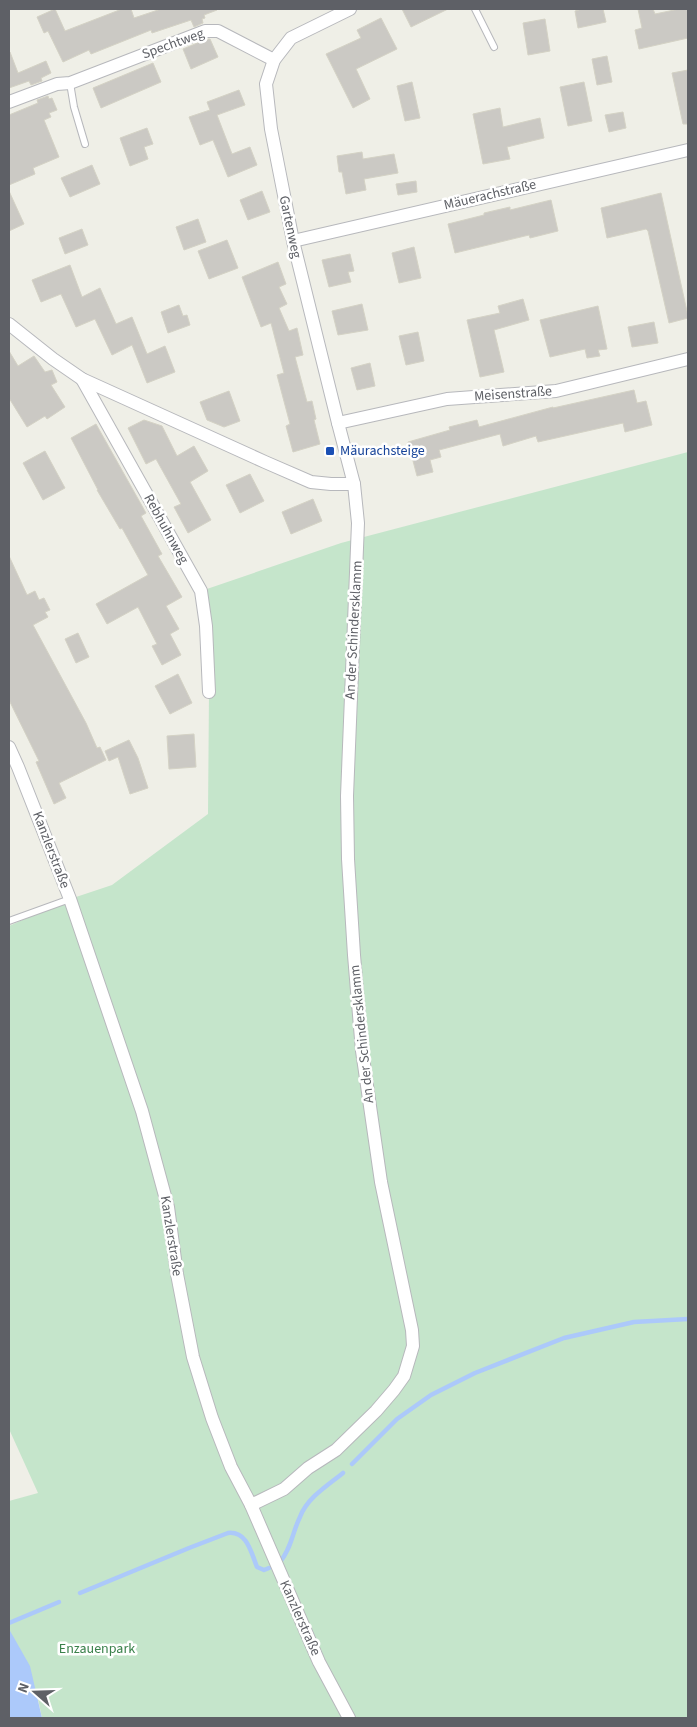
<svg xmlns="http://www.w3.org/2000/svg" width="697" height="1727" viewBox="0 0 697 1727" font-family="'Source Sans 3',sans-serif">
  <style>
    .green { fill: #c5e5cb }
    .water { fill: #acc9fa }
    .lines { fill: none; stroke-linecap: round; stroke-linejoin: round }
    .stream { stroke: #acc9fa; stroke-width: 4.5 }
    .building { fill: #cbc9c4; stroke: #d4d2c5 }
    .lane-casing { stroke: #b7b8bc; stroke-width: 8 }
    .street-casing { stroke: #b7b8bc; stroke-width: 14 }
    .lane { stroke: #fff; stroke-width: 6 }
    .street { stroke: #fff; stroke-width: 12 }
    .transit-dot { fill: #1a4fb4; stroke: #fff; stroke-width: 2 }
    .labels { text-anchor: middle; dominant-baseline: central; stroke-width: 5; stroke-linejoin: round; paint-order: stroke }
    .street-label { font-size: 14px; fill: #5e6066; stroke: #fff }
    .transit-label { font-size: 14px; fill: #164399; stroke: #fff; text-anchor: start }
    .park-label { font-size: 14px; fill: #3a814b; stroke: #fff }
  </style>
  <rect width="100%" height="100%" fill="#efefe7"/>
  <polygon class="green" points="688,452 688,1718 42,1718 38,1699 9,1629 9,1501 38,1493 9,1429 9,926 70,899 112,885 208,814 209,692 201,591 341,543"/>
  <polygon class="water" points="9,1629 30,1666 42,1718 9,1718"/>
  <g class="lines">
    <g class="stream">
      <polyline points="352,1464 397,1419 431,1395 475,1373 564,1338 634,1322 688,1319"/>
      <path d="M280,1562C292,1547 292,1533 300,1517C307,1498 328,1485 343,1473"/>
      <path d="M80,1593L189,1548L228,1533C247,1531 251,1552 257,1567L264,1570L269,1568"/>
      <polyline points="9,1623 59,1602"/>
    </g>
  </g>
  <g class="building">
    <polygon points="55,9 65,31 122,9 131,9 134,18 161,9 216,9 217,10 204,15 205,18 202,19 203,23 194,27 191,20 152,33 151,30 91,54 89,50 63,62 48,31 44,33 37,17"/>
    <polygon points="402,9 448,9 411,27"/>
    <polygon points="579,9 603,9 606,22 578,28 575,11 579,10"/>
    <polygon points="638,9 653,9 655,14 679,9 688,9 688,38 639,49 635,30 642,28"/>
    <polygon points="381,18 397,49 356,69 370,99 353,108 326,54 361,38 357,30"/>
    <polygon points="545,19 550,51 528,55 523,23"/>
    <polygon points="207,39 210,39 218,57 191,69 183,49"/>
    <polygon points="9,52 10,52 18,73 46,61 51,73 41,78 42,81 31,85 29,81 9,88"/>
    <polygon points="607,56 612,82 597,85 592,59"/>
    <polygon points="153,63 161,82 101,108 93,88"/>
    <polygon points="688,70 688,124 683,124 672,73"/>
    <polygon points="412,82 420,118 405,121 397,86"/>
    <polygon points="584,82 592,121 568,126 560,87"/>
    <polygon points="239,90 245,105 217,115 232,154 250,147 257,165 228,177 213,140 200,145 189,117 210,110 207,102"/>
    <polygon points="48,96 49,99 52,98 57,110 49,113 51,117 44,120 59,157 33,168 35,174 9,185 9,115 38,103 37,100"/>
    <polygon points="500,108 503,127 540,118 544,138 507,147 510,159 483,164 473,114"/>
    <polygon points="623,112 626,128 609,132 605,115"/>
    <polygon points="147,128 153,144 144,147 148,159 130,166 120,138"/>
    <polygon points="362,152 363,159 394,154 398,173 364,179 366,190 346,194 342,172 339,172 337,156"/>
    <polygon points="92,165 100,184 70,197 61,178"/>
    <polygon points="416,181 417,192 398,195 396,184"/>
    <polygon points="9,191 24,224 9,231"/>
    <polygon points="262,191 270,212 248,220 240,200"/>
    <polygon points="661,193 688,316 688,318 669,323 648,231 646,229 607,238 601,208"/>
    <polygon points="551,200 558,231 530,238 529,235 455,253 448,224 484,215 484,213 510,207 510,210"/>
    <polygon points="198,219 206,242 184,250 176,227"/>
    <polygon points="82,229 88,245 65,254 59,238"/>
    <polygon points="227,240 238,268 209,279 198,251"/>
    <polygon points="414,247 421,278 399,283 392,253"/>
    <polygon points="350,254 354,271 348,272 351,282 329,287 322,260"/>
    <polygon points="278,262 286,284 279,287 287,304 279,308 289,331 297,328 303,355 295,357 307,402 312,401 316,419 314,420 320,444 293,452 286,426 290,424 277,375 284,373 271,323 261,327 242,277"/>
    <polygon points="70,265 82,297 100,288 116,324 132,317 147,354 165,346 175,372 147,383 132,345 112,355 95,319 76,327 61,294 41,302 32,280"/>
    <polygon points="523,299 529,320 494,330 504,372 480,377 467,320 500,313 498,306"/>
    <polygon points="362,304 368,330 338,335 332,311"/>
    <polygon points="179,305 183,316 187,315 190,325 168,333 161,312"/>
    <polygon points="598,306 607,349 598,350 600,356 587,358 585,349 550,357 540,320"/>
    <polygon points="654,322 658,343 632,347 628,327"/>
    <polygon points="418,332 424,361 406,365 399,336"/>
    <polygon points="9,351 18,366 34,356 45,372 52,370 57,382 51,385 65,407 47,419 45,416 27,427 9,398"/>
    <polygon points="370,363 375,386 357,390 351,368"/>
    <polygon points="634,390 637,403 646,401 652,425 625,432 623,423 538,442 536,436 503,446 500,434 439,450 441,457 430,460 433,472 417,476 408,442 450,430 449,427 477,420 479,427 553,407 553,408"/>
    <polygon points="229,391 240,421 224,427 207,420 200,402"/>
    <polygon points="144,420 162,426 177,456 194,446 208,471 190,482 211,520 188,533 174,507 181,504 156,459 146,464 128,428"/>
    <polygon points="96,424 146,513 141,516 162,554 158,556 182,597 166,606 179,629 170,634 181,655 162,665 152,646 157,644 138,607 107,624 96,604 148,575 122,528 120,529 97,490 98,490 71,438"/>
    <polygon points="45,451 65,488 43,500 23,463"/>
    <polygon points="250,474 264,501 240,513 226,485"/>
    <polygon points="313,499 322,521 291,534 282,512"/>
    <polygon points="9,556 27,595 35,591 39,600 44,598 50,610 45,612 48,617 33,625 86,723 97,748 100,747 106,760 59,783 66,798 54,804 36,762 39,761 9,700"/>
    <polygon points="78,633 89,657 76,663 65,639"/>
    <polygon points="178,674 192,703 170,714 155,686"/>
    <polygon points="194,734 196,767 169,769 167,736"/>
    <polygon points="129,740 138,758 148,788 130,794 118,757 109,761 105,751"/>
  </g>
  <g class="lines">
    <g class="lane-casing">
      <g id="lane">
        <polyline points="475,9 494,47"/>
        <polyline points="70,83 74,107 85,144"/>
        <polyline points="9,921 70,899"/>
      </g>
    </g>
    <g class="street-casing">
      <g id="street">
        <polyline points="9,102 57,84 70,83 205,31 218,31 274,60"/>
        <polyline points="293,241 688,150"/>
        <polyline points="9,324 53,359 82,379 265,462 311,482 331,484 354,484"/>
        <polyline points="82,379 201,591 206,626 209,692"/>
        <polyline points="338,423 447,399 556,391 688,359"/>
        <polyline points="9,747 18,767 70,899 142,1111 168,1207 177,1274 193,1357 212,1418 231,1467 251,1505 319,1662 349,1718"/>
        <polyline points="251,1505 284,1489 308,1468 336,1450 376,1411 394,1390 404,1376 413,1346 412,1330 381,1182 362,1051 354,955 348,859 347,796 358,523 354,484 338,423 293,241 271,129 266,84 274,60 291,38 350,9"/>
      </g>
    </g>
    <use href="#lane" class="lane"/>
    <use href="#street" class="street"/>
  </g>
  <rect class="transit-dot" x="325" y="446" width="10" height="10" rx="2.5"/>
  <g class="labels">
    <g class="street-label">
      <text transform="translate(173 44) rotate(-20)">Spechtweg</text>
      <text transform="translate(490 195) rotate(-13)">Mäuerachstraße</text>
      <text transform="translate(290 227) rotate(78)">Gartenweg</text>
      <text transform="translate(513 394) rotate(-4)">Meisenstraße</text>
      <text transform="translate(166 529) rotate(61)">Rebhuhnweg</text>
      <text transform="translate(354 630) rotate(-87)">An der Schindersklamm</text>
      <text transform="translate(51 850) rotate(69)">Kanzlerstraße</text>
      <text transform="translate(362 1034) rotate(-96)">An der Schindersklamm</text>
      <text transform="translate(171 1236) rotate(81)">Kanzlerstraße</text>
      <text transform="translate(300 1618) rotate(66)">Kanzlerstraße</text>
    </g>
    <g class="transit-label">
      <text x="340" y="451">Mäurachsteige</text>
    </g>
    <g class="park-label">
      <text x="97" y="1649">Enzauenpark</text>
    </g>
  </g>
  <rect width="697" height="1727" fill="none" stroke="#5e6066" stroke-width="20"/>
  <g transform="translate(35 1692) rotate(290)" stroke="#ffffff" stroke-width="4" paint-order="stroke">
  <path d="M0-4L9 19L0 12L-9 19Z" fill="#5e6066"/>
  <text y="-8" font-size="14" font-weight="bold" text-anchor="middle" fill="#5e6066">N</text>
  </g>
</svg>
